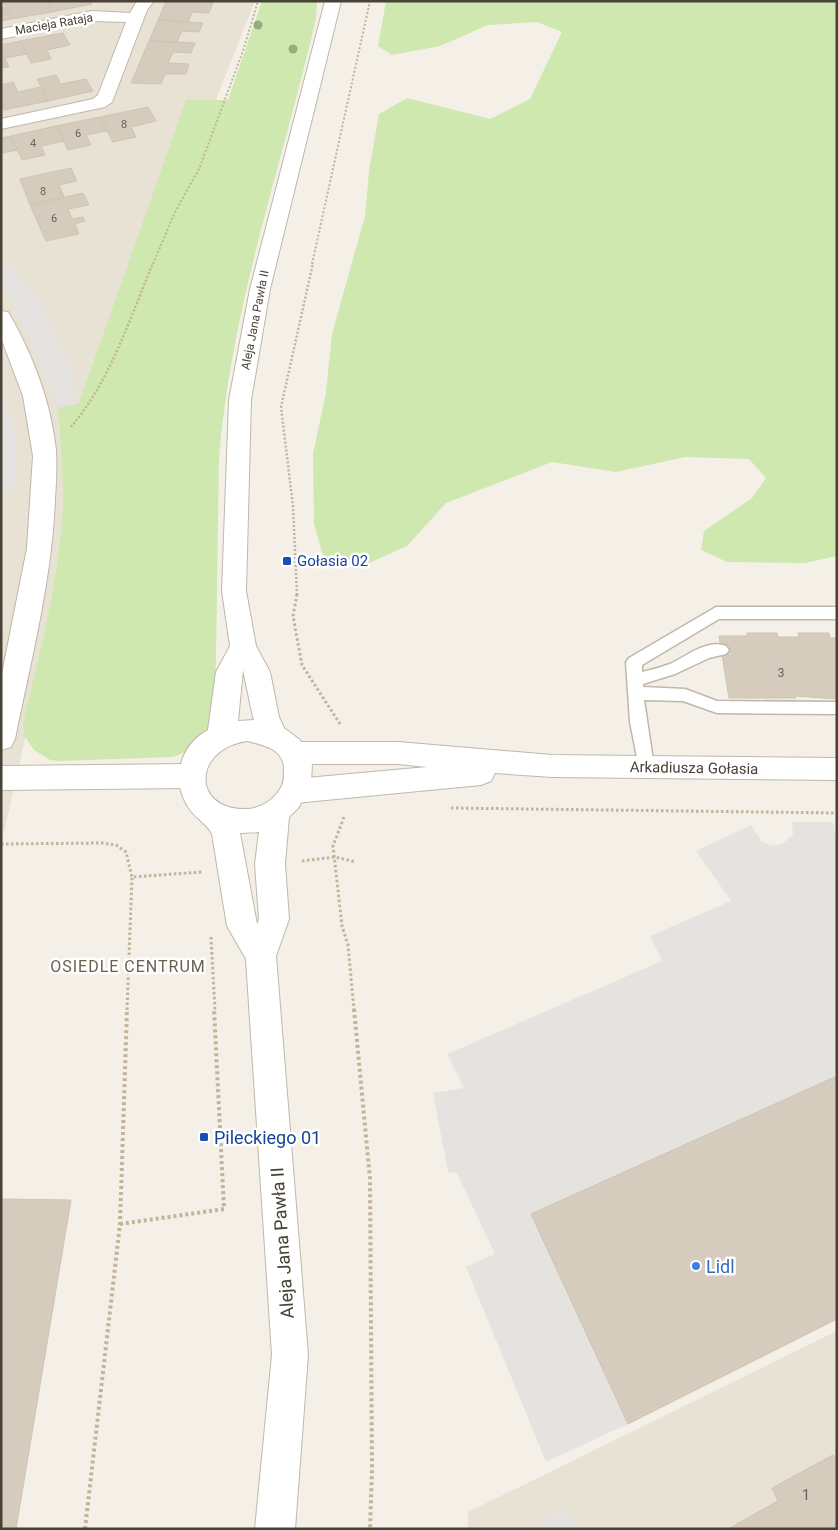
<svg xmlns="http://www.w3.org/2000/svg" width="838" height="1530" viewBox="0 0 838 1530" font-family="Roboto,sans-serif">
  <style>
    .residential { fill: #e8e2d5 }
    .green { fill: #cee8b0 }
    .parking { fill: #e5e3df }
    .building { fill: #d5ccbd; stroke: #d0c4b0 }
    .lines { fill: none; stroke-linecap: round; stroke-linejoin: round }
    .service-casing { stroke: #bfb8aa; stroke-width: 3 }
    .minor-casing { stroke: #bfb8aa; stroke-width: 2 }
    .tertiary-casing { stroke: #bfb8aa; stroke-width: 2 }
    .path-far3 { stroke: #c1b49b; stroke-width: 2; stroke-dasharray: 2 2; stroke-linecap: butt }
    .path-far2 { stroke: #c1b49b; stroke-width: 2.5; stroke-dasharray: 2 2; stroke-linecap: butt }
    .path-far1 { stroke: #c1b49b; stroke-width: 3; stroke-dasharray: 2.5 2.5; stroke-linecap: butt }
    .path { stroke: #c1b49b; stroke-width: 4; stroke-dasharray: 3 3; stroke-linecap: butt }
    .service { fill: #fff; fill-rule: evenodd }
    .minor { fill: #fff; fill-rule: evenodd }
    .tertiary { fill: #fff; fill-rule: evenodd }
    .tree { fill: #94af7e }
    .transit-dot { fill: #1a4fb4; stroke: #fff; stroke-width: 2 }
    .shop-dot { fill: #3f7fe0; stroke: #fff; stroke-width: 2 }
    .labels { text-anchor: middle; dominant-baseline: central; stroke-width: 5; stroke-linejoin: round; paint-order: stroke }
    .far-number-label { font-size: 11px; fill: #6a6458 }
    .far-street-label { font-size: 12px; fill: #474136; stroke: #fff }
    .number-label { font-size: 12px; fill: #6a6458 }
    .transit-label { font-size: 15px; fill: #164399; stroke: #fff; text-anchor: start }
    .street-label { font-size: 15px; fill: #474136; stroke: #fff }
    .near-number-label { font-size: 15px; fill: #6a6458 }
    .neighbourhood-label { font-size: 16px; letter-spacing: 1px; fill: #6a5f4d; stroke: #fff }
    .near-transit-label { font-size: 18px; fill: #164399; stroke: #fff; text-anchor: start }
    .near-street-label { font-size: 18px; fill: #474136; stroke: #fff }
    .near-shop-label { font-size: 18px; fill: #366cbe; stroke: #fff; text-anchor: start }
  </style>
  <rect width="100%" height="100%" fill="#f4f0e7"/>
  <g class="residential">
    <polygon points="1,1 255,1 109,370 1,845"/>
    <polygon points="837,1331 837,1529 468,1529 468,1512"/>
  </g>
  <g class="green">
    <path d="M262,1H317L316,19C282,165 231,308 219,458L215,721L213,727L193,749L173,757L60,761L50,760L34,750L25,737L23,724C39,656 61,573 63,503C63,472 61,440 58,408L79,403L186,100H228Z"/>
    <polygon points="386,1 837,1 837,556 805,563 727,562 701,550 704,531 752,498 766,478 749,459 685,457 616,472 552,462 446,503 407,546 367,564 323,556 314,524 313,454 326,392 332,334 365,216 369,171 379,114 407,98 490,119 530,99 562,32 537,22 488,25 440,46 392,55 378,46"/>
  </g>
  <g class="parking">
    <polygon points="8,262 37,295 68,358 79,403 58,408 30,339 12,301 1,285 1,263"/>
    <polygon points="1,399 4,399 13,418 17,447 15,489 1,489"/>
    <polygon points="792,822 833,822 837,842 837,1076 628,1424 546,1462 466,1267 495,1254 457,1173 448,1172 433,1093 464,1088 447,1054 662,961 650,936 731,901 696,851 751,825 762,842 773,846 782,844 793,835"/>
    <polygon points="568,1508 577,1529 527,1529"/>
  </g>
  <g class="building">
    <polygon points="3,1 47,1 52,12 11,19"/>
    <polygon points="47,1 90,1 92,4 52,12"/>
    <polygon points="166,2 173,1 213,3 209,13 192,12 188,22 158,20"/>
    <polygon points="5,7 11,19 1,21 1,8"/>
    <polygon points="158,20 203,23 199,32 182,31 177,42 149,41"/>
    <polygon points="63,33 70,45 47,50 51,59 31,63 20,41"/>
    <polygon points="20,41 27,54 5,58 9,67 1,68 1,45"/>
    <polygon points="149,41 195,43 191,53 173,52 168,63 189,64 186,74 165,74 161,84 131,83"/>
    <polygon points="56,75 61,84 86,79 93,91 48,101 37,79"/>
    <polygon points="13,82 18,92 41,87 48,101 4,110 1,104 1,85"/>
    <polygon points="148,107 156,121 131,127 136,137 113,142 100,117"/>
    <polygon points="100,117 107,131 86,135 91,145 68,150 56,126"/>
    <polygon points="56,126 64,141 41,146 45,155 22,160 11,136"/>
    <polygon points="11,136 18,150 1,153 1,138"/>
    <polygon points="71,168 77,181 59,185 64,197 30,205 20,179"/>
    <polygon points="83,193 89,205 68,209 72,219 83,217 85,221 75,224 79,234 46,241 30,205"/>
    <polygon points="747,633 777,633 778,637 799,637 798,633 829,633 830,638 837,638 837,699 796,696 796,698 729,698 719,636 747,636"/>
    <polygon points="837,1076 837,1319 628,1424 531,1214"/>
    <polygon points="1,1199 71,1200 16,1529 1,1529"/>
    <polygon points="833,1455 837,1461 837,1529 728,1529 778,1501 772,1488"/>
  </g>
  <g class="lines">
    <g class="service-casing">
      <path id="service" d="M716,607H837V619H719L642,665V672C652,670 661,667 670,664C687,656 707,639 726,646L729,650L726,654L709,658L675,674L643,684V687L685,689L717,701L837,702V714L717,713L683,701L644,700L654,767L652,772L646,774L640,772L630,722L626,662L629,658Z"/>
    </g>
    <g class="minor-casing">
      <g id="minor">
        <polygon points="137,1 154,1 147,10 112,102 105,107 1,129 1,119 93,99 98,95 126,22 92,21 1,39 1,29 92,11 130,13"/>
        <path d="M1,311L8,312L11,317C34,358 51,403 56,450C57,466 56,483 55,499C52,580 31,660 15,739L11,747L1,750V679L27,548L33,456L23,396L1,338Z"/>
        <polygon points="296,742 398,742 552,755 837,758 837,780 552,777 495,773 491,781 481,785 295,803 285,799 281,791 285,783 295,779 427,767 398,764 296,764 286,761 282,753 286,745"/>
        <polygon points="190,764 200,768 204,776 200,784 190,788 1,790 1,766"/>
      </g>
    </g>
    <g class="tertiary-casing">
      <path id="tertiary" d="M325,1H341L270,289L251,400L246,591L256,646L270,672L279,717L284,728L300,740L312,764L311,782L299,807L289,817L285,864L289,919L276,956L308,1355L295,1529H255L272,1355L246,959L227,926L212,834C207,824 198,820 191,811C170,784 178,746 208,730L216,672L230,646L222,591L229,400L250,289ZM243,670L253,717L254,720L238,721ZM247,741C264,745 285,749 284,771C284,777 284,783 280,789C273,801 259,809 245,809C191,809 193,749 247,741ZM259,832L255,864L259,919L257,924L240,833Z"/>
    </g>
    <g class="path-far3">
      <polyline points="153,264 175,212 199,169 243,51 258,1"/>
      <polyline points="312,264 370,1"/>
    </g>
    <g class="path-far2">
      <path d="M71,427C110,381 130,318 153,263"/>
      <polyline points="297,595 293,506 281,407 313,263"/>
    </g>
    <g class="path-far1">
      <polyline points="297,594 293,616 302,665 340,724"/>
      <polyline points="451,808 837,813"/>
      <polyline points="344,817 333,846 342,926 348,945 354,1010"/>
      <polyline points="1,844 102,843 116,845 126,852 132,877 202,872"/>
      <polyline points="302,861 335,857 356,862"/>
      <polyline points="211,937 215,1010"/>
      <polyline points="127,1010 132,877"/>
    </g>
    <g class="path">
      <polyline points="354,1009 370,1179 372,1470 370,1529"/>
      <polyline points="120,1224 224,1209 214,1009"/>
      <polyline points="85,1529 120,1224 127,1009"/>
    </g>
    <use href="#service" class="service"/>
    <use href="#minor" class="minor"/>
    <use href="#tertiary" class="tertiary"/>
  </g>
  <g class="tree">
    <circle cx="258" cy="25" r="4.5"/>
    <circle cx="293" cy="49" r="4.5"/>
  </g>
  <g class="transit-dot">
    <rect x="282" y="556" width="10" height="10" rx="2.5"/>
    <rect x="199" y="1132" width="10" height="10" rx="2.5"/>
  </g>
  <circle class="shop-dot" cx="696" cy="1266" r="5"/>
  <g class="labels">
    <g class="far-number-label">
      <text x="124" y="124">8</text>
      <text x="78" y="133">6</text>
      <text x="33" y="143">4</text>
      <text x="43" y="191">8</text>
      <text x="54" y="218">6</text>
    </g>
    <g class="far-street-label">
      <text transform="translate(54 24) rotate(-10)">Macieja Rataja</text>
      <text transform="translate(255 320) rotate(-79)">Aleja Jana Pawła II</text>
    </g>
    <g class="number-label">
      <text x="781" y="673">3</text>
    </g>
    <g class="transit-label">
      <text x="297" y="561">Gołasia 02</text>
    </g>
    <g class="street-label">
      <text transform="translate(694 768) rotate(1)">Arkadiusza Gołasia</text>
    </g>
    <g class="near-number-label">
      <text x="806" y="1495">1</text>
    </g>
    <g class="neighbourhood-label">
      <text x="128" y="966">OSIEDLE CENTRUM</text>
    </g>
    <g class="near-transit-label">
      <text x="214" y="1137">Pileckiego 01</text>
    </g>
    <g class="near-street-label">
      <text transform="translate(282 1243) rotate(-94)">Aleja Jana Pawła II</text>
    </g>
    <g class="near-shop-label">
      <text x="706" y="1266">Lidl</text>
    </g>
  </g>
  <rect width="838" height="1530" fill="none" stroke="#474136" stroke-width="5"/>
</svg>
